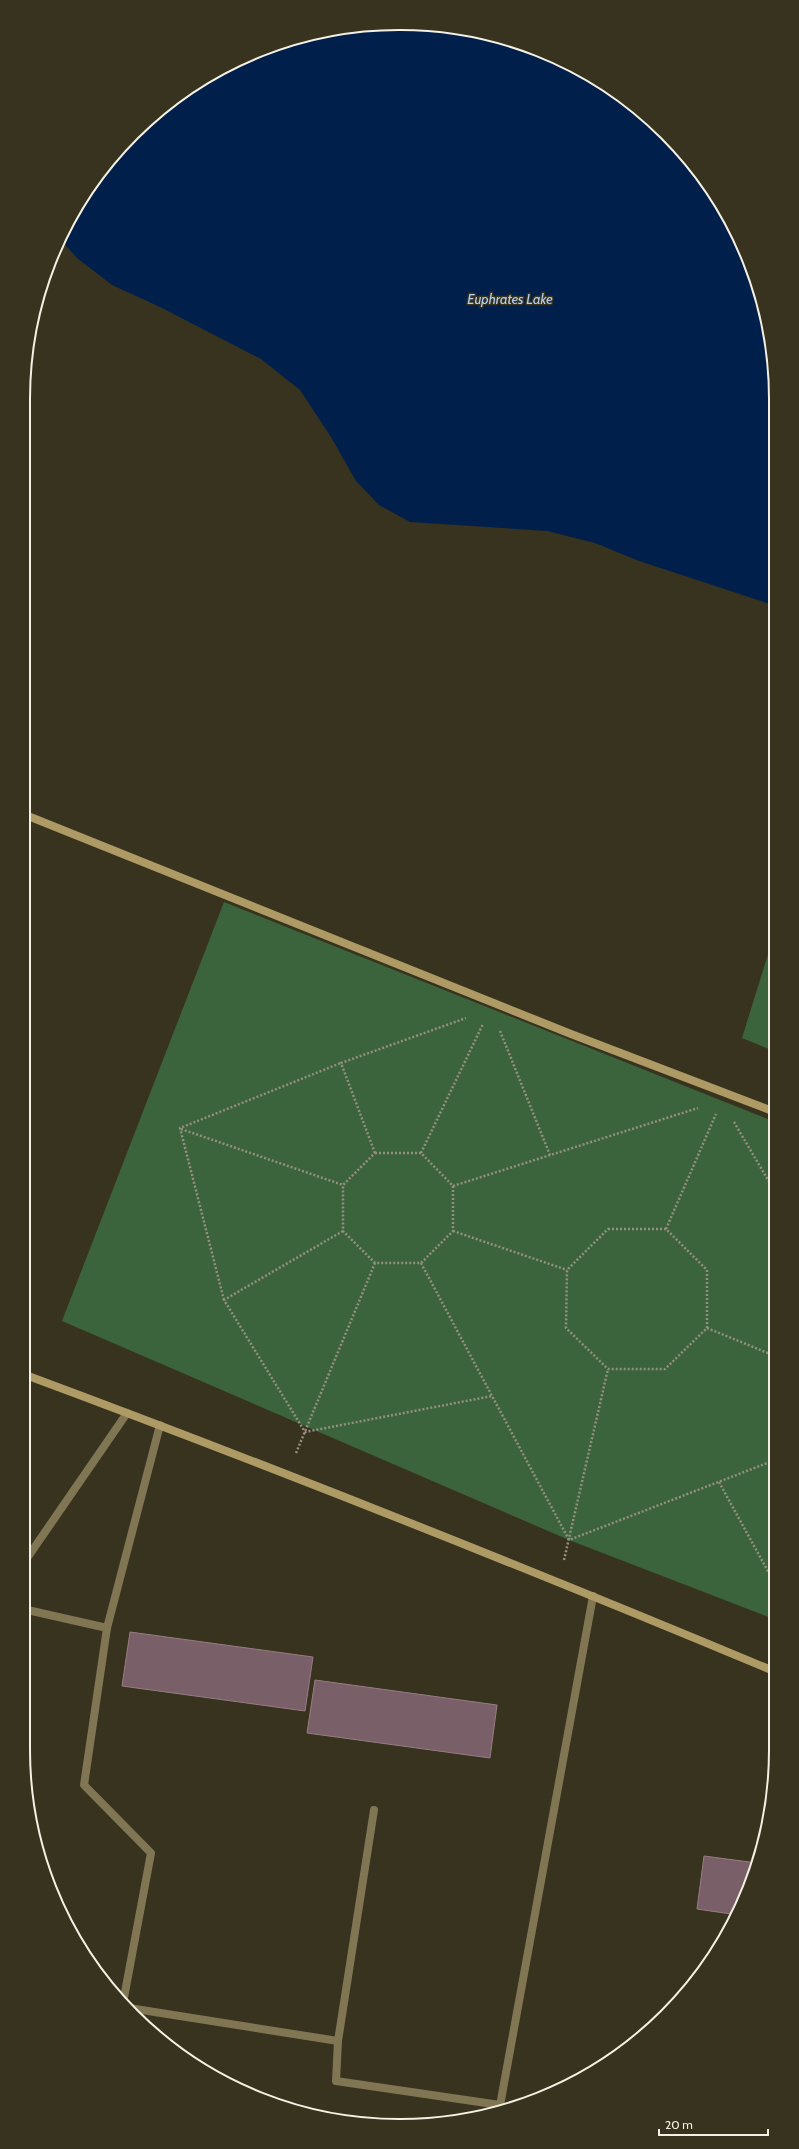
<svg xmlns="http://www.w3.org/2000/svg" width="799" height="2149" viewBox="0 0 799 2149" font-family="Cabin,sans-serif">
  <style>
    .green { fill: #3b643d }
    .water { fill: #00204b }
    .building { fill: #796068; stroke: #977c84 }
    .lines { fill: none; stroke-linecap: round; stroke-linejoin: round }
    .path { stroke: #948f7e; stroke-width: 2.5; stroke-dasharray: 2 2; stroke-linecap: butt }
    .street { stroke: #817654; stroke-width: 8 }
    .secondary { stroke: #ae9a64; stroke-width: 8 }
    .labels { text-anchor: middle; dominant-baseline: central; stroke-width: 3; stroke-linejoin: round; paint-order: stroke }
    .water-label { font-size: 14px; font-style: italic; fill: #b7d0f4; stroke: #38331e }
    .rim { fill: none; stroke: #f4f0e3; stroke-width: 2 }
  </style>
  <rect width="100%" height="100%" fill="#38331e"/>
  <g class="green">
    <polygon points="224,902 775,1122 776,1620 569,1540 62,1321"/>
    <polygon points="774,935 774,1051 742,1038"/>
  </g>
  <polygon class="water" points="424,24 497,36 608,86 683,151 747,255 773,350 773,605 639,561 595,543 547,531 410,522 379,505 356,481 331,437 300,390 261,359 160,307 112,285 77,258 60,239 101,170 151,116 211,73 279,43 351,26"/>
  <g class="building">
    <polygon points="130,1632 313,1657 305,1711 122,1686"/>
    <polygon points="315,1680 497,1705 490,1758 307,1733"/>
    <polygon points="704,1856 757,1863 738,1915 697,1909"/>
  </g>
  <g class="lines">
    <g class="path">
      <polyline points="500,1031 550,1155"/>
      <polyline points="734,1122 775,1192"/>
      <polyline points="181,1129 343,1185"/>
      <polygon points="375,1153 421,1153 453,1186 453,1231 421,1263 375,1263 343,1231 343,1185"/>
      <polyline points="375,1153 341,1063 466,1018"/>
      <polyline points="421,1153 483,1024"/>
      <polyline points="453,1186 698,1108"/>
      <polygon points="608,1229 666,1229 707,1270 707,1328 665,1369 608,1369 566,1328 567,1270"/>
      <polyline points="666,1229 716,1114"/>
      <polyline points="343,1231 224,1300 305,1432 492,1396"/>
      <polyline points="453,1231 567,1270"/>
      <polyline points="421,1263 569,1540 775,1460"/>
      <polyline points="224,1300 180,1128 341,1063"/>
      <polyline points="707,1328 775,1356"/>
      <polyline points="296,1453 375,1263"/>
      <polyline points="719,1482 776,1586"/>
      <polyline points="564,1560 608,1369"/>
    </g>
    <g class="street">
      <polyline points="23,1564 127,1413"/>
      <polyline points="23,1609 107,1628"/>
      <polyline points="123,2003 151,1853 84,1785 107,1628 160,1425"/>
      <polyline points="129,2008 338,2041 336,2081 500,2105"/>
      <polyline points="338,2041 374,1810"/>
      <polyline points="499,2111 593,1596"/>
    </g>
    <g class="secondary">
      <polyline points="23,814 571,1034 775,1112"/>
      <path d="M23,1374C276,1468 527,1568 776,1672"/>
    </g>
  </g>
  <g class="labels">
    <g class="water-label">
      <text x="510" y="299">Euphrates Lake</text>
    </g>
  </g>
  <path d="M0 0H799V2149H0ZM399 30H400A369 369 0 0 1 769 399V1750A369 369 0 0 1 400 2119H399A369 369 0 0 1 30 1750V399A369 369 0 0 1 399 30Z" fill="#38331e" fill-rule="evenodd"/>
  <path class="rim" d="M399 30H400A369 369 0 0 1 769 399V1750A369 369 0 0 1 400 2119H399A369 369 0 0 1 30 1750V399A369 369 0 0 1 399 30Z"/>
  <path d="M659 2129v6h109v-6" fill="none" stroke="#f4f0e3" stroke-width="2"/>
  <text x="665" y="2129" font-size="12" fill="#f4f0e3" stroke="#38331e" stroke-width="3" paint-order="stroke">20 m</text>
</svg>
